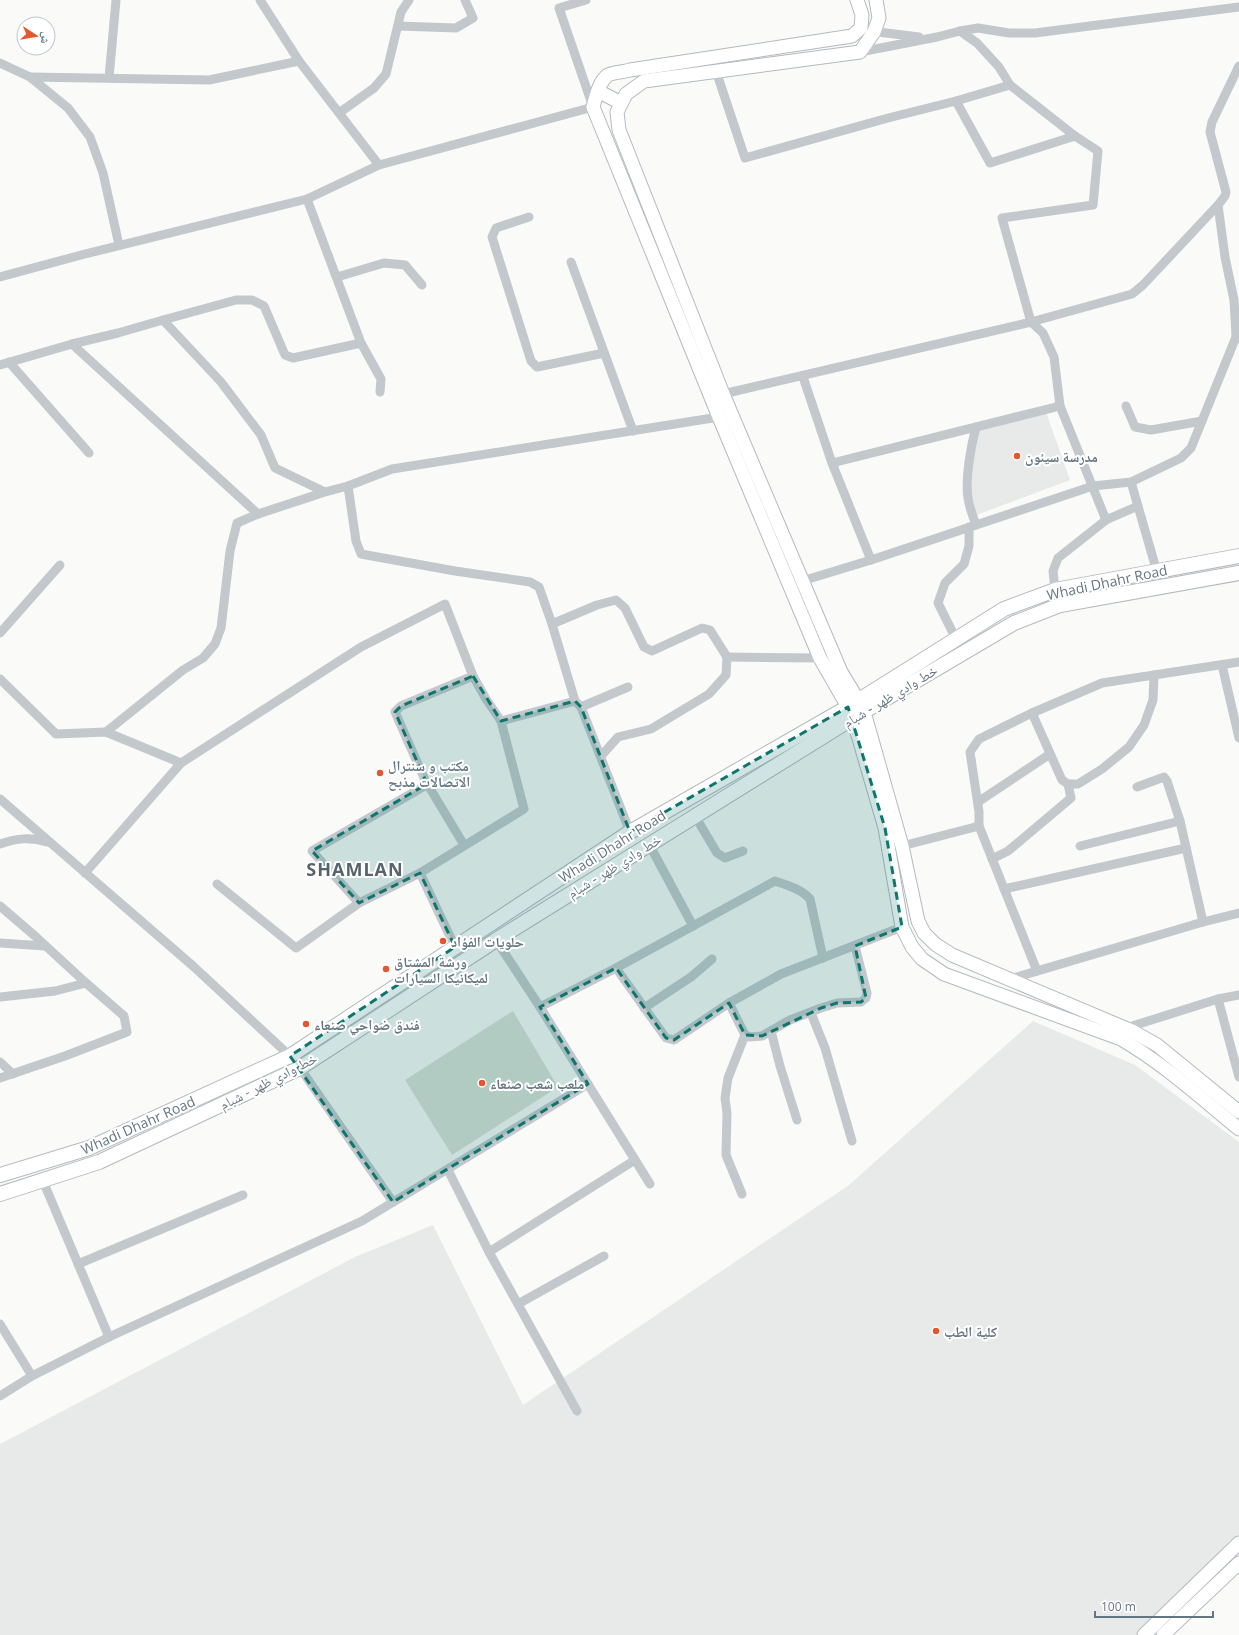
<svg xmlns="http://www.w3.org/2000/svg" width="1239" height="1635" viewBox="0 0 1239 1635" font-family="'Open Sans','Noto Naskh Arabic',sans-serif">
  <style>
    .built { fill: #e8e9e9 }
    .green { fill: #dadfd7 }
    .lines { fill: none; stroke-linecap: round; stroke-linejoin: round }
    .secondary-casing { stroke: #b3babf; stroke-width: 15 }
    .primary-casing { stroke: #b5babe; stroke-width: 16 }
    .street { stroke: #c3c8cc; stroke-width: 9 }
    .secondary { stroke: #fff; stroke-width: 13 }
    .primary { stroke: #fff; stroke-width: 14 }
    .marked { fill: #0f766e; fill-opacity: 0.2; stroke: #0f766e; stroke-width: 3; stroke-dasharray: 8 5; stroke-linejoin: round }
    .poi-dot { fill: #e4572e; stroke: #fff; stroke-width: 1.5 }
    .labels { text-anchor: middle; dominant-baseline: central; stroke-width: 4; stroke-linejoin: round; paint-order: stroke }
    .poi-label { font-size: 14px; font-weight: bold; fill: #657683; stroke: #fff; text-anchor: start }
    .street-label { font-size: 14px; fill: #657683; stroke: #fff }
    .district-label { font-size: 18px; font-weight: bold; letter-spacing: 1px; fill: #57646e; stroke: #fff }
  </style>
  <rect width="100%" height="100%" fill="#fafaf8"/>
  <g class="built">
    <polygon points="1046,412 1070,480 971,517 968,488 976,431"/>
    <polygon points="1033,1021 1135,1065 1239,1142 1239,1536 1136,1635 0,1635 0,1444 355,1257 433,1225 523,1405 849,1185"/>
  </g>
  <polygon class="green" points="513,1011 558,1087 452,1155 405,1080"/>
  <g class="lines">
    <g class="secondary-casing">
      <g id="secondary">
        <polyline points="598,91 621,103"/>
        <polyline points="858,700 841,672 723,394 619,130 617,112 626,94 644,81 860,52 874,32 879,18 876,0"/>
        <path d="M848,707L820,658L719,417L593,107C596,97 599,81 608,75C614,72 624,72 630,70L852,36L861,28L862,15L857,0"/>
        <polyline points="864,712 902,846 918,921 924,933 935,944 952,955 1132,1031 1157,1045 1239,1112"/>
        <path d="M853,718L885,828L902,927L912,947L922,959L944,974L1121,1039C1164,1064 1201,1098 1239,1129"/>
        <polyline points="1144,1635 1239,1543"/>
        <polyline points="1163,1635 1239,1563"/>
      </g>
    </g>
    <g class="primary-casing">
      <g id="primary">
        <polyline points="0,1175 89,1148 290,1056 630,832 848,707 1004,609 1055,590 1239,556"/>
        <polyline points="0,1194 99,1162 300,1068 496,940 853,718 1014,623 1060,605 1239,573"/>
      </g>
    </g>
    <g class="street">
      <polyline points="260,0 299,61 379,165"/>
      <polyline points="398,26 456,28 473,18 465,0"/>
      <polyline points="870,31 919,37"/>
      <polyline points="960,31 977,43 999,67 1010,85 1075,136 1098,151 1093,205 1002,218 1031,322 1043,333 1054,357 1060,406 1106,520"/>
      <polyline points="860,52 937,37 960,31 978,28 1009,33 1035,33 1239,7"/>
      <polyline points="0,63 30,77 68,108 90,137 103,173 119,245"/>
      <polyline points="716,71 745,158 888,118 956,101 1010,85"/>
      <polyline points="30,77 209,80 299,61"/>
      <polyline points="109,78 116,0"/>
      <polyline points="956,101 990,163 1075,136"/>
      <polyline points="339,113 374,88 386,74 401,12 409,0"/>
      <polyline points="307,199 379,165 593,107 559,8 586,0"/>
      <polyline points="1218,205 1225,196 1226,192 1210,132 1212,122 1239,66"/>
      <polyline points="529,217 496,228 492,237 531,361 537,367 604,353"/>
      <polyline points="571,262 633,431"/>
      <polyline points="0,277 85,254 307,199 361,343 293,358 285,355 264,306 252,300 236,300 163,320"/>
      <polyline points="337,277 384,263 405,265 422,285"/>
      <polyline points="361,343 381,379 380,392"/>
      <polyline points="9,362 89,453"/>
      <polyline points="0,365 72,344"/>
      <polyline points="803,377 832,463 871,560"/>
      <polyline points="723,394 1031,322 1132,294 1143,285 1218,205 1225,257 1234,300 1236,336"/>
      <polyline points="1126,406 1135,427 1151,430 1202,421"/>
      <polyline points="832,463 1060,406"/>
      <polyline points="1131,482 1157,572"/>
      <polyline points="348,486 356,541 361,554 455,571 530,582 539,587 552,624 575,701"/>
      <polyline points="325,492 275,468 261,435 221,382 163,320 118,333 72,344 258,514 325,492 348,486 392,469 719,417"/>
      <path d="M976,525C973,516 969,507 968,498C965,478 971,446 976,427"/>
      <polyline points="802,581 871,560 1093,486 1131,482 1181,458 1191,448 1238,332"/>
      <polyline points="1055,590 1053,571 1058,558 1106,520 1138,506"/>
      <polyline points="552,624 597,605 616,600 625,608 644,647 652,651 702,628 710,630 727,657 726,675 709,694 651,729 618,737 601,756"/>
      <polyline points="0,633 60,565"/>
      <polyline points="956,639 938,603 945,583 964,564 969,546 969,527"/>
      <polyline points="727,657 820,658"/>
      <polyline points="1222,665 1239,738"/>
      <polyline points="0,679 56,734 106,732 181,763"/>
      <polyline points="581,707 628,687"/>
      <polyline points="1032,713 1062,780 1068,784 1078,784 1102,769 1129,747 1144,725 1153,700 1154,675"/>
      <polyline points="106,732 183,670 203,658 215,644 221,628 230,551 237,523 258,514"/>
      <polyline points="1137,787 1164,777 1167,781 1180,821 1203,922"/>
      <polyline points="0,799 193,966 290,1056 300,1068 393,1202"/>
      <polyline points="978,802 1050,754"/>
      <polyline points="695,816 717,853 725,858 743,851"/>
      <path d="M0,844C17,838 30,837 47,842"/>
      <polyline points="649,844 693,926"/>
      <polyline points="464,845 425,780 395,712 401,706 473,676"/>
      <polyline points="902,846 979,826"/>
      <polyline points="1080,846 1180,821"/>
      <polyline points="992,859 1008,851 1071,798 1068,784"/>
      <polyline points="85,873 181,763 361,647 445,604 473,676 486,699 501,721 575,701 581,707 630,832"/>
      <polyline points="420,873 359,903 312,851 428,784"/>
      <polyline points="217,884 296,948 359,903"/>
      <polyline points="1004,889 1186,848"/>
      <polyline points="0,906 35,936 86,983"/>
      <polyline points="496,940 540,1007 650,1184"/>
      <polyline points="0,943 45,946"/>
      <polyline points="455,947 420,873 524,809 501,721"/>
      <polyline points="616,968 666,1038 674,1040 729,1003 781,974 902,927"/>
      <polyline points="1037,971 979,826 979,812 970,752 979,739 1032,713 1102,683 1239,662"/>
      <polyline points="1010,979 1203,922 1239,913"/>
      <polyline points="1239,995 1218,999 1239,1077"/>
      <polyline points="0,997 55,991 86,983 124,1016 127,1032 65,1056 0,1078"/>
      <polyline points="729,1003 745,1035 750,1037 762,1036 790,1020 821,1008 837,1003 861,1002 866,998 867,993 855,946"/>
      <path d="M540,1007L616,968L775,881C787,885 801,889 810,899L823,958"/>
      <polyline points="644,1008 691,977 712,959"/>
      <polyline points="811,1013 825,1048 852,1141"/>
      <polyline points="1126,1028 1218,999"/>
      <polyline points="771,1031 780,1066 797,1120"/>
      <polyline points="0,1062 13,1074"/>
      <polyline points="448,1170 489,1252 577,1411"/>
      <polyline points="43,1181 109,1337"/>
      <polyline points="742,1194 726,1155 727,1113 725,1098 728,1078 745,1035"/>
      <polyline points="489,1252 635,1160"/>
      <polyline points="78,1264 243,1195"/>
      <polyline points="518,1304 604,1256"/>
      <polyline points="0,1324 32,1376"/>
      <polyline points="0,1396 32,1376 109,1337 362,1221 588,1084"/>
    </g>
    <use href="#secondary" class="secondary"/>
    <use href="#primary" class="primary"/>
  </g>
  <path class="marked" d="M473,676L501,721L575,701L581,707L630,832L848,707L885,828L902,927L855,946L866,998L861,1002L837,1003L821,1008L762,1036L745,1035L729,1003L674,1040L666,1038L616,968L540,1007L588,1084L393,1202L290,1056L455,947L420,873L359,903L312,851L427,784L395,712L401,706Z"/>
  <g class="poi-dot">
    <circle cx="1017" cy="456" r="4"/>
    <circle cx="380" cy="773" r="4"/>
    <circle cx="443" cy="941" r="4"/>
    <circle cx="386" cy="969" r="4"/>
    <circle cx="306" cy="1024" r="4"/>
    <circle cx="482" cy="1083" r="4"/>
    <circle cx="936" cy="1331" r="4"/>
  </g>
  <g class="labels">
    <g class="poi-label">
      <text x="1025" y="456">مدرسة سيئون</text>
      <text x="388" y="765">مكتب و سنترال<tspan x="388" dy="16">الاتصالات مذبح</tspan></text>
      <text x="451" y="941">حلويات الفؤاد</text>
      <text x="394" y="961">ورشة المشتاق<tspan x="394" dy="16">لميكانيكا السيارات</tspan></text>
      <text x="314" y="1024">فندق ضواحي صنعاء</text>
      <text x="490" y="1083">ملعب شعب صنعاء</text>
      <text x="944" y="1331">كلية الطب</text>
    </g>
    <g class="street-label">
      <text transform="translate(1107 582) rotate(-12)">Whadi Dhahr Road</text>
      <text transform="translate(890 696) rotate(-31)">خط وادي ظهر - شبام</text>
      <text transform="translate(612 846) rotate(-32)">Whadi Dhahr Road</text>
      <text transform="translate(614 866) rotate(-32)">خط وادي ظهر - شبام</text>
      <text transform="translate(268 1081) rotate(-27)">خط وادي ظهر - شبام</text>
      <text transform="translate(138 1125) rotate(-24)">Whadi Dhahr Road</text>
    </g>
    <g class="district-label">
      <text x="355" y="869">SHAMLAN</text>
    </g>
  </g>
  <g transform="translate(36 36) rotate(102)"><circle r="19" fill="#ffffff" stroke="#c1c8cd"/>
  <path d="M0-3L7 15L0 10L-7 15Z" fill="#e4572e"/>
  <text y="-6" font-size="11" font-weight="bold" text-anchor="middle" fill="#657683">ش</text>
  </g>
  <path d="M1095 1611v6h118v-6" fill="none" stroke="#657683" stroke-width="2"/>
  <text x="1101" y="1611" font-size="12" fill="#657683" stroke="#ffffff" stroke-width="3" paint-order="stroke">100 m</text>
</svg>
